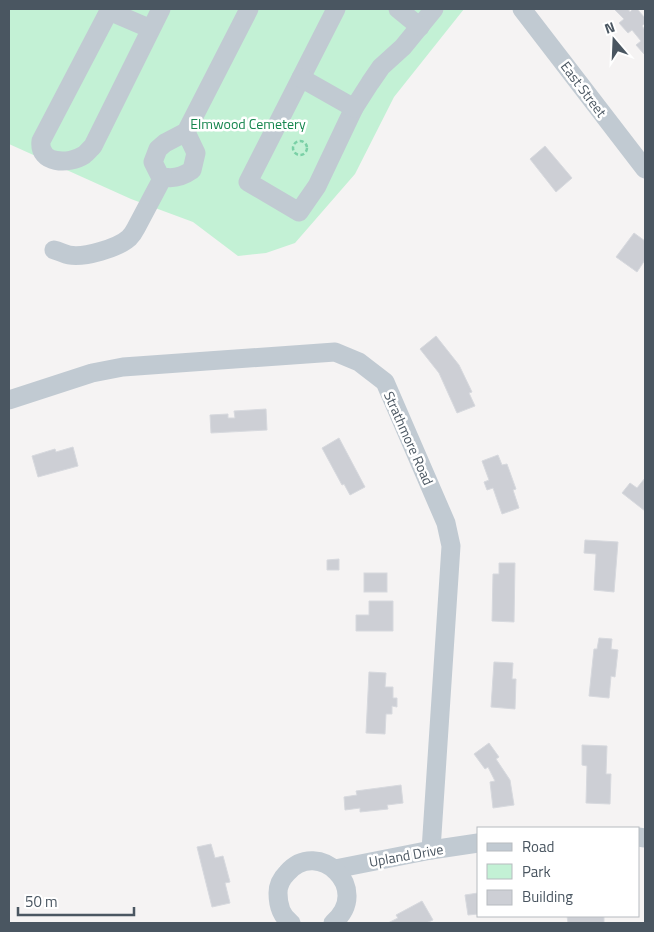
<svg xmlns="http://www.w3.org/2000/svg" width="654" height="932" viewBox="0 0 654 932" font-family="'Titillium Web',sans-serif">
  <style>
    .green { fill: #c3f1d5 }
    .building { fill: #cdcfd5; stroke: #d7d9de }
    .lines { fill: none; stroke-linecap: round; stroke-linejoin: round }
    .path { stroke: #7ad0a6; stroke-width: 2.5; stroke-dasharray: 4 2.5; stroke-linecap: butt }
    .minor { stroke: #c1cad2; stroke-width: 19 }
    .labels { text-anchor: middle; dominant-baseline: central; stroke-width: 5; stroke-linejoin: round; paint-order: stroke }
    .street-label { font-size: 14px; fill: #4a5661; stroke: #fff }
    .park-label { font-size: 14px; fill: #17864f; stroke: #fff }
  </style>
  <rect width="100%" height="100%" fill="#f5f3f3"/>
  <polygon class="green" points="9,9 464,9 394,97 355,174 295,243 266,253 238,256 193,222 131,199 9,144"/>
  <g class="building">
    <polygon points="614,9 628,9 630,12 633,9 637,9 645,18 645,23 642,26 645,30 644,54 636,45 641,41 632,30 628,33 619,23 624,19"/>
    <polygon points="545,146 572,178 556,192 530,159"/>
    <polygon points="634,233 645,241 645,260 637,272 616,257"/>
    <polygon points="436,336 459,365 472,392 469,393 475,406 457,413 439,373 420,349"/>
    <polygon points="266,409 267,430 211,433 210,415 228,414 228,418 235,418 234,411"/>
    <polygon points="339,438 365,487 350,495 344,484 342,485 322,448"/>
    <polygon points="73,447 78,466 38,477 32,456 55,449 56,452"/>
    <polygon points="498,455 502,465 507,464 516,489 513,490 519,508 502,514 493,488 487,490 484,482 489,480 482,461"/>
    <polygon points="645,478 645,511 622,493 630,483 637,488"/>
    <polygon points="585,540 618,542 614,592 594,590 596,554 584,553"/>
    <polygon points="339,559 339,570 327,570 327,560"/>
    <polygon points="499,563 515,563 514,622 492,621 493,574 499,574"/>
    <rect x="364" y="573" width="23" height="19"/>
    <polygon points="369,601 393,601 393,631 356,631 356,615 369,615"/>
    <polygon points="599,638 612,639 611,649 618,650 615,677 611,676 609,698 589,696 594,649 597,649"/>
    <polygon points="494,662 513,663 512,679 516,679 515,709 491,707"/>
    <polygon points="369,672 386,673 385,687 393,687 393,698 397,698 397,707 392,706 392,714 386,714 385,734 366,733"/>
    <polygon points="489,743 499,757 496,759 510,780 514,805 493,808 490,782 495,781 488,767 485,769 474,754"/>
    <polygon points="582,745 607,746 606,774 611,774 610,804 586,803 587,766 582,765"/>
    <polygon points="401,785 403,803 387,805 388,809 360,812 360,808 345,810 344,797 357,795 356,791"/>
    <polygon points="211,844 215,858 223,856 230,882 225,883 230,903 212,907 197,847"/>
    <polygon points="478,893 478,914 468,915 465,895"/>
    <polygon points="422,901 433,920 426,923 388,923 398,918 396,915"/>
    <polygon points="567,916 604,916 604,923 568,923"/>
  </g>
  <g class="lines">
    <circle class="path" cx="300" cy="148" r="7"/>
    <g class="minor">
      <polyline points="336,9 248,182 299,212 317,186 354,108 370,83 381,67 403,47 434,9"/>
      <polyline points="398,9 420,27"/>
      <polyline points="522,9 645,169"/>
      <path d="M151,29L109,11L41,141C38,164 69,165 84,155C87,153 90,149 93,146L161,9"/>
      <polyline points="301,78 354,108"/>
      <path d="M186,132L196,153L192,170C182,177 172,180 160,176L153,162L158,149L165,143L186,132L249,9"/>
      <path d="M54,250C59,251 64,254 69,255C84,258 118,248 129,238C132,235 134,232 136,228L163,177"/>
      <polyline points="9,400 92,373 123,367 335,352 359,362 385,382 446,523 451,546 431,850"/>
      <polyline points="638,837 645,838"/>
      <polyline points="335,869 431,850 478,843"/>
      <path d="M291,923C281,916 278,905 278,893C278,885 282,878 287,873C318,837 373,889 333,923"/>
    </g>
  </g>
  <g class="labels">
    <g class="street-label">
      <text transform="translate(584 89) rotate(53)">East Street</text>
      <text transform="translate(409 438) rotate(66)">Strathmore Road</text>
      <text transform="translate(406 855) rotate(-10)">Upland Drive</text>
    </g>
    <g class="park-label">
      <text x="248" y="123">Elmwood Cemetery</text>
    </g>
  </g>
  <rect width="654" height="932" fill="none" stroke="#4a5661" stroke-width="20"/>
  <rect x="477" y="827" width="162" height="90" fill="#ffffff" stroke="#b7bbc0"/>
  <rect x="487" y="843" width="25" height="8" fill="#c1cad2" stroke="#b7bbc0"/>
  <text x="522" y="852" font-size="15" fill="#4a5661">Road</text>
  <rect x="487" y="864" width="25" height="15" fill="#c3f1d5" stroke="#b7bbc0"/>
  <text x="522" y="877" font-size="15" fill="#4a5661">Park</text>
  <rect x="487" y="890" width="25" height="15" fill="#cdcfd5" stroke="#b7bbc0"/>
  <text x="522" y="902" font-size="15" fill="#4a5661">Building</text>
  <g transform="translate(614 40) rotate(341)" stroke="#ffffff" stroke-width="4" paint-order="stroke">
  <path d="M0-4L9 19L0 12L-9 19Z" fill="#4a5661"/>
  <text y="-8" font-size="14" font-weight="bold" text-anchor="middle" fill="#4a5661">N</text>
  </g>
  <path d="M18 907v8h116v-8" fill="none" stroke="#4a5661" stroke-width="2.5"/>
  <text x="25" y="907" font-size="15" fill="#4a5661" stroke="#ffffff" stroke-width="4" paint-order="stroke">50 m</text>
</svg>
